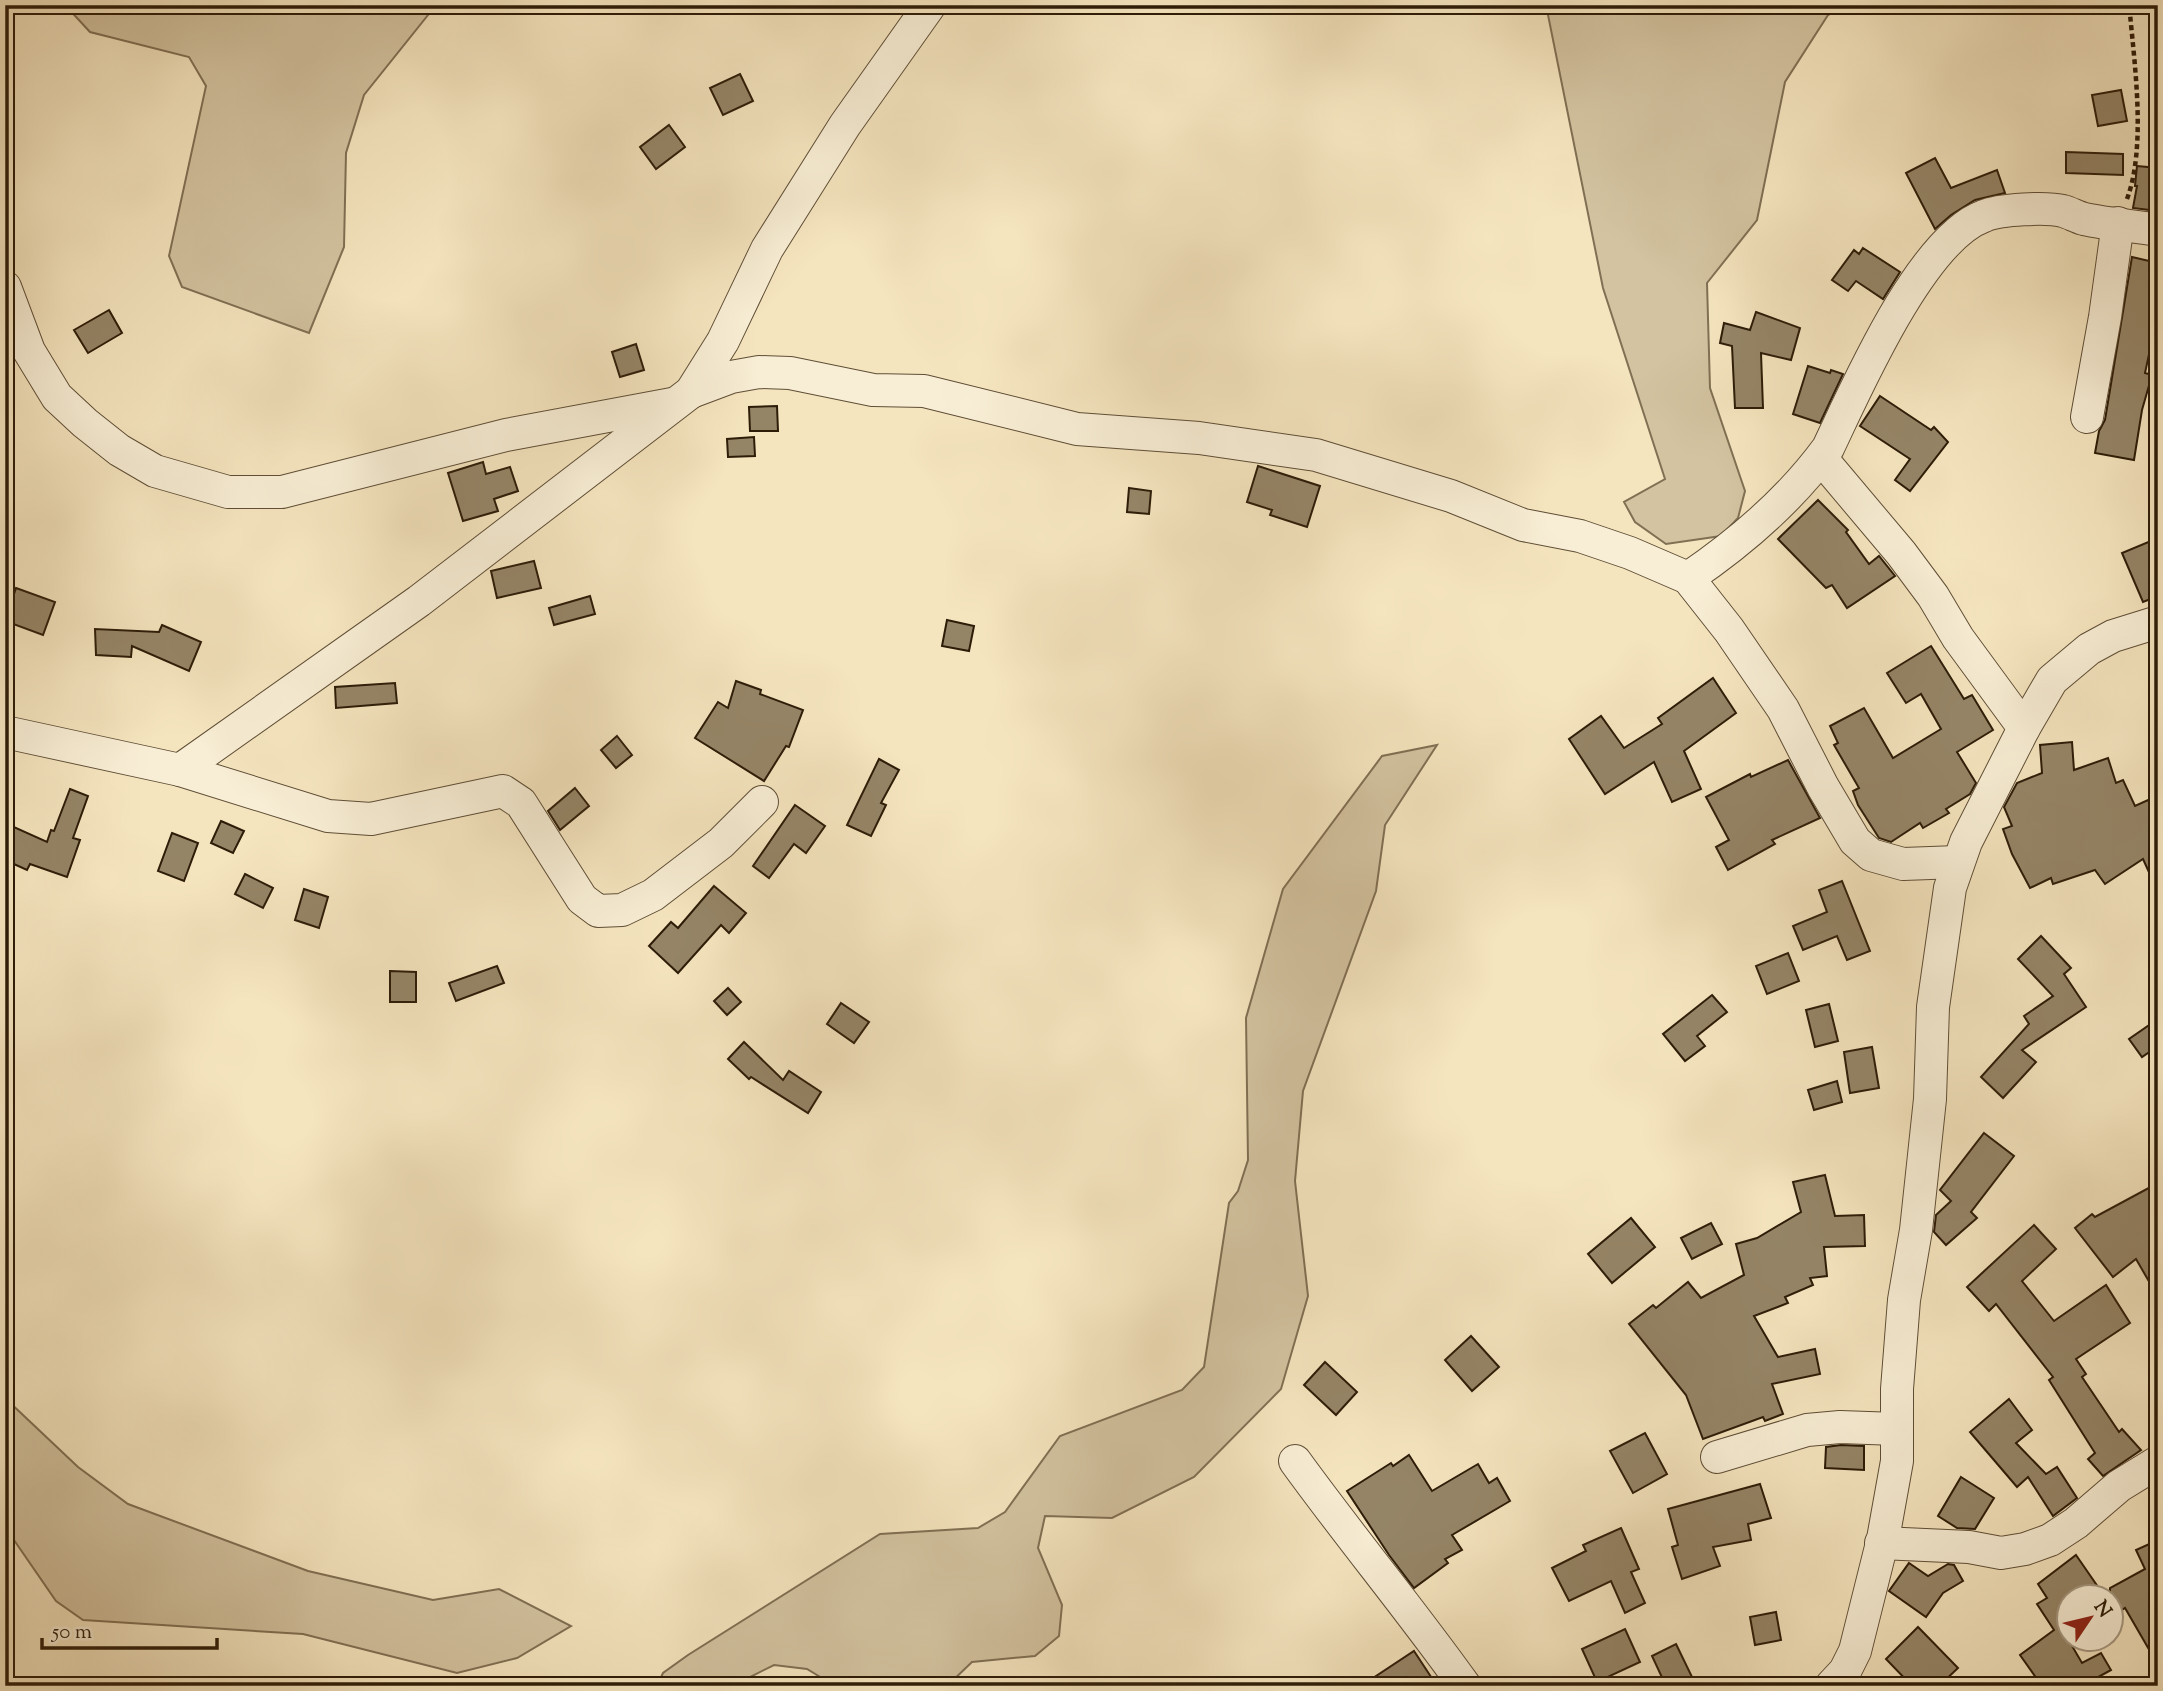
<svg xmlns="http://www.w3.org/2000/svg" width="2163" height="1691" viewBox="0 0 2163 1691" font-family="'Sorts Mill Goudy',serif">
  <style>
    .green { fill: #d3c3a0; stroke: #807054; stroke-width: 2 }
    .building { fill: #958567; stroke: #2d1c08; stroke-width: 2 }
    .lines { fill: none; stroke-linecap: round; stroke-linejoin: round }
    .minor-casing { stroke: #5f4e36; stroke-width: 34 }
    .path { stroke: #2d1c08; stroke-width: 4.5; stroke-dasharray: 5 3.5; stroke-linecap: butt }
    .minor { stroke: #f8eed5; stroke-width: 32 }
  </style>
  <rect width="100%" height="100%" fill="#f5e5bf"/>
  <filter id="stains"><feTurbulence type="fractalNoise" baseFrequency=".00286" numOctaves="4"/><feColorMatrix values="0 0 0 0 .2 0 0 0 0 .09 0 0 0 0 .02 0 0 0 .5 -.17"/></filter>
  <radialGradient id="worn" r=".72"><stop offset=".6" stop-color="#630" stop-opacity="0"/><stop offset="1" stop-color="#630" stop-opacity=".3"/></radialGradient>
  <g class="green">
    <polygon points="65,5 436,5 364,95 346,153 344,247 309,333 182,287 169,256 206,86 189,57 90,32"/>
    <polygon points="1546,5 1847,5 1828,15 1785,82 1757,220 1707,283 1710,388 1745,491 1738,518 1721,536 1666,544 1635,522 1624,502 1665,479 1603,288"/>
    <polygon points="1437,745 1385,825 1376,891 1303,1091 1295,1181 1308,1296 1281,1389 1194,1477 1112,1518 1045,1516 1038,1548 1062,1605 1059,1636 1035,1656 972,1662 947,1686 835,1686 807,1669 774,1665 746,1679 747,1686 657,1686 663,1673 688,1655 880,1534 978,1528 1005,1512 1060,1436 1182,1390 1204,1367 1229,1203 1238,1191 1248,1160 1246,1018 1283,889 1382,756"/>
    <polygon points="5,1398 78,1467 128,1504 308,1571 433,1600 499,1589 571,1626 517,1658 457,1673 303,1634 83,1620 56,1601 5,1527"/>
  </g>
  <g class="building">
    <polygon points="740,74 753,101 723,115 710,88"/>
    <polygon points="2121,90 2127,121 2098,126 2092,95"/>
    <polygon points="669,125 685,147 656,169 640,147"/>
    <polygon points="2066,152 2123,154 2123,175 2066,173"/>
    <polygon points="1935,158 1951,188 1997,170 2005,193 1975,200 1951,215 1935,229 1906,173"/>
    <polygon points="2137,166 2158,168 2158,211 2133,208 2137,186 2135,186"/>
    <polygon points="1863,248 1900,272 1883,299 1856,281 1848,291 1832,280 1854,250 1859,254"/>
    <polygon points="2132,257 2158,263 2158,312 2145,373 2152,375 2142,410 2134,460 2095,453 2099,431 2105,420"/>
    <polygon points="109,310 122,333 88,353 74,330"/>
    <polygon points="1756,312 1800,328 1791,360 1761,353 1763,408 1735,408 1732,346 1720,343 1724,323 1750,330"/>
    <polygon points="636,344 644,370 620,377 612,352"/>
    <polygon points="1808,366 1830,373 1831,370 1843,374 1820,423 1793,414"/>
    <polygon points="1880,396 1931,430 1934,427 1948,442 1910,491 1895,480 1910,459 1860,426"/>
    <polygon points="777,406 778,431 750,431 749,407"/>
    <polygon points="754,437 755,456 728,457 727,439"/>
    <polygon points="483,462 486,474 510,467 518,491 494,499 498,511 463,521 448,473"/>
    <polygon points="1258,466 1320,486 1307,527 1270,515 1272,510 1247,502"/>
    <polygon points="1129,488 1151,491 1149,514 1127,512"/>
    <polygon points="1818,500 1848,530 1846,532 1869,564 1879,556 1895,576 1847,608 1832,585 1826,588 1778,539"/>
    <polygon points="2158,538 2158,596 2143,602 2122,553"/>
    <polygon points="534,561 541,588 497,598 491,571"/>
    <polygon points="16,588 55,602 43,635 5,621"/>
    <polygon points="590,596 595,614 554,625 549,608"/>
    <polygon points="947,620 974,626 969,651 942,646"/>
    <polygon points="162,625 201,642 189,671 132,646 131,657 96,655 95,629 159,632"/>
    <polygon points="1931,646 1964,699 1972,695 1993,730 1957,752 1976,783 1970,794 1946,809 1949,813 1923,828 1920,823 1891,842 1879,838 1858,805 1853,791 1859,788 1834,745 1838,743 1830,726 1864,708 1893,758 1941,729 1921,694 1906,703 1887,673"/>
    <polygon points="1713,678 1736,713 1684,751 1701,789 1672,802 1654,762 1605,794 1569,739 1601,716 1624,748 1662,724 1658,718"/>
    <polygon points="736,681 761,690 760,694 803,710 789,747 786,746 764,781 695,738 718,702 728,708"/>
    <polygon points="395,683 397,703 336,708 335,687"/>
    <polygon points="617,736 632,755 616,768 601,750"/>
    <polygon points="2072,742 2074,770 2108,758 2116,783 2123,780 2135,806 2148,800 2158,819 2158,892 2143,859 2105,884 2095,870 2053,884 2051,878 2030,888 2012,854 2003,829 2012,826 2004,807 2017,783 2042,773 2040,745"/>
    <polygon points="879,759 899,770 881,803 886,805 871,836 847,825"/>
    <polygon points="1788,760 1820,818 1772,840 1775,844 1728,870 1716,847 1729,840 1706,797 1750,774 1751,777"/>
    <polygon points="575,788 589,806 560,830 548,811"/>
    <polygon points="70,789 88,796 73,838 80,840 67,877 30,864 27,870 5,860 5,823 47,842 51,830 54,831"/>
    <polygon points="795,805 825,826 806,853 794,844 769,878 753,866"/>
    <polygon points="221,821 244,831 233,853 211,843"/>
    <polygon points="172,833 198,843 184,881 158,871"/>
    <polygon points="245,874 273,888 263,908 235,894"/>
    <polygon points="1842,881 1870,951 1847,960 1837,936 1803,950 1793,926 1827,912 1819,890"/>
    <polygon points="714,886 746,913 729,933 721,925 678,973 649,946 671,922 678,928"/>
    <polygon points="304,889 328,897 319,928 295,920"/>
    <polygon points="2041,936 2071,968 2064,974 2086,1007 2022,1050 2036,1062 2003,1098 1981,1077 2029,1024 2024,1016 2053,996 2018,959"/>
    <polygon points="1788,953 1799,981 1767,994 1756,966"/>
    <polygon points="497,966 504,983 456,1001 449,983"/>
    <polygon points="390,971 416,972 416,1002 390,1002"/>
    <polygon points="728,988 741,1002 727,1015 714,1001"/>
    <polygon points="1712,995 1727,1012 1697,1036 1705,1046 1685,1061 1663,1034"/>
    <polygon points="841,1003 869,1022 854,1043 827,1024"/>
    <polygon points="1829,1004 1838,1041 1815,1047 1806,1010"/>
    <polygon points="2158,1019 2158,1046 2142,1057 2129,1039"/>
    <polygon points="744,1042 783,1080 789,1071 821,1092 808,1113 751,1077 749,1079 728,1059"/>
    <polygon points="1872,1047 1879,1088 1850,1093 1844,1052"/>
    <polygon points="1837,1081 1842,1102 1814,1110 1808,1090"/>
    <polygon points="1984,1133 2014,1156 1971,1212 1977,1218 1946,1245 1934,1232 1936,1215 1951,1201 1940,1190"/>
    <polygon points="1825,1175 1835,1216 1864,1215 1865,1246 1824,1247 1827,1276 1810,1278 1813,1285 1785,1297 1788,1303 1754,1316 1778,1357 1815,1349 1820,1374 1772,1384 1783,1414 1765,1421 1763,1417 1703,1439 1686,1395 1629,1324 1653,1305 1656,1308 1688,1282 1701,1298 1744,1275 1736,1244 1757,1238 1801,1212 1793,1182"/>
    <polygon points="2158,1183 2158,1297 2136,1259 2113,1277 2075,1228 2092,1214 2095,1217"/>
    <polygon points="1631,1218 1655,1247 1612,1283 1588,1254"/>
    <polygon points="1711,1223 1722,1244 1692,1259 1681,1238"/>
    <polygon points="2034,1225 2056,1249 2022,1281 2054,1321 2106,1285 2130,1323 2076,1359 2086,1374 2082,1377 2119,1432 2122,1429 2141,1450 2103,1476 2088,1459 2095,1453 2049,1380 2053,1377 1996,1304 1989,1311 1967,1287"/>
    <polygon points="1471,1336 1499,1367 1472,1391 1445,1360"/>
    <polygon points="1325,1362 1357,1392 1336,1415 1304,1385"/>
    <polygon points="2009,1399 2032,1430 2016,1443 2046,1474 2057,1467 2077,1498 2053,1516 2028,1477 2017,1487 1970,1432"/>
    <polygon points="1645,1433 1667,1474 1633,1493 1610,1451"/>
    <polygon points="1841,1445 1864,1446 1864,1470 1825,1468 1826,1447"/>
    <polygon points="1409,1455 1432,1491 1478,1464 1489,1483 1497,1478 1510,1501 1452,1535 1462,1550 1445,1559 1448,1563 1414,1588 1389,1555 1347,1491 1391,1463 1393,1466"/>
    <polygon points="1961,1477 1994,1498 1975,1529 1957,1528 1938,1516"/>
    <polygon points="1760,1484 1771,1518 1748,1524 1751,1540 1713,1547 1720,1566 1682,1579 1672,1547 1678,1545 1668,1509"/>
    <polygon points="1621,1528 1639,1569 1631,1572 1645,1603 1625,1613 1611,1581 1569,1601 1552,1568 1586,1551 1583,1545"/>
    <polygon points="2158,1540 2158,1665 2125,1608 2110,1618 2110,1588 2145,1569 2136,1550"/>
    <polygon points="2076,1555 2105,1597 2068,1597 2068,1639 2082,1663 2101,1653 2111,1670 2082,1686 2042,1686 2020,1655 2054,1630 2037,1604 2047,1598 2038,1584"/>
    <polygon points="1909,1563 1928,1576 1948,1564 1954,1565 1963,1581 1943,1593 1926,1617 1889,1591"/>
    <polygon points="1776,1612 1781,1640 1755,1645 1750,1617"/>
    <polygon points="1918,1627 1958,1668 1939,1686 1912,1686 1886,1659"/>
    <polygon points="1625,1629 1640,1662 1597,1682 1582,1649"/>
    <polygon points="1676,1644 1693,1679 1679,1686 1666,1686 1652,1656"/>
    <polygon points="1414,1651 1437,1686 1361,1686"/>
  </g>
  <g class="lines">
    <g class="minor-casing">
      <g id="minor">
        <polyline points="5,287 29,351 57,397 85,423 119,450 155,471 228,492 282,492 506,435 672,404"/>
        <polyline points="691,392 731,377 759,372 790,373 873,390 924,391 1077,429 1199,438 1316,455 1451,496 1523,525 1580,536 1630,553 1688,578 1729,630 1783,709 1823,787 1855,841 1871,855 1903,864 1958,862"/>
        <polyline points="2087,417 2105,317 2118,223"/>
        <polyline points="1821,458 1901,553 1933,596 1958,638 2024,728"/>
        <path d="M1688,578C1741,542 1790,500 1828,448C1856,389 1921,239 1984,216C2000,209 2047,207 2063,211C2070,213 2077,217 2084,219C2108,224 2133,226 2158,230"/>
        <polyline points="5,732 180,770 419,601 691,392 723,341 767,249 845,125 930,5"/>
        <polyline points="180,770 328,816 371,819 503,791 521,803 582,899 598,911 622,910 653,895 721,843 762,802"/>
        <polyline points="1717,1457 1807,1430 1840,1427 1897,1429"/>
        <path d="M1295,1461C1350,1537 1410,1609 1465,1686"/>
        <polyline points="1881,1543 1969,1547 2001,1553 2025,1549 2050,1540 2076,1523 2119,1486 2158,1462"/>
        <polyline points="1831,1686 1845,1671 1855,1651 1883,1539 1897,1461 1897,1389 1904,1300 1916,1230 1930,1099 1933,1007 1950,888 1966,842 2024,728 2052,680 2089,649 2113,636 2158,622"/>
      </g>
    </g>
    <path class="path" d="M2127,199C2146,148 2135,68 2130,14L2132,5"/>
    <use href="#minor" class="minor"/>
  </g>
  <rect width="2163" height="1691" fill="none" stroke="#f5e5bf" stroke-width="28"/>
  <rect x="7" y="7" width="2149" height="1677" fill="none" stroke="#2d1c08" stroke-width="3.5"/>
  <rect x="14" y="14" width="2135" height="1663" fill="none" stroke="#2d1c08" stroke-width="2"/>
  <g transform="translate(2090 1618) rotate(55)"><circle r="33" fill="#f8eed5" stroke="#a79a83" stroke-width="2"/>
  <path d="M0-5L12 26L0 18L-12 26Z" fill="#8f2418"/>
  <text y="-10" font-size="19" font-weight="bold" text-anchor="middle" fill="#2d1c08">N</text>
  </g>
  <path d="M42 1638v10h175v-10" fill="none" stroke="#2d1c08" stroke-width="3.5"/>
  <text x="52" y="1638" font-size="21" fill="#2d1c08" stroke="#f8eed5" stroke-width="5" paint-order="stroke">50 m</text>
  <rect width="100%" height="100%" filter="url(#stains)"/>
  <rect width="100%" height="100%" fill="url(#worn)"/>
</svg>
